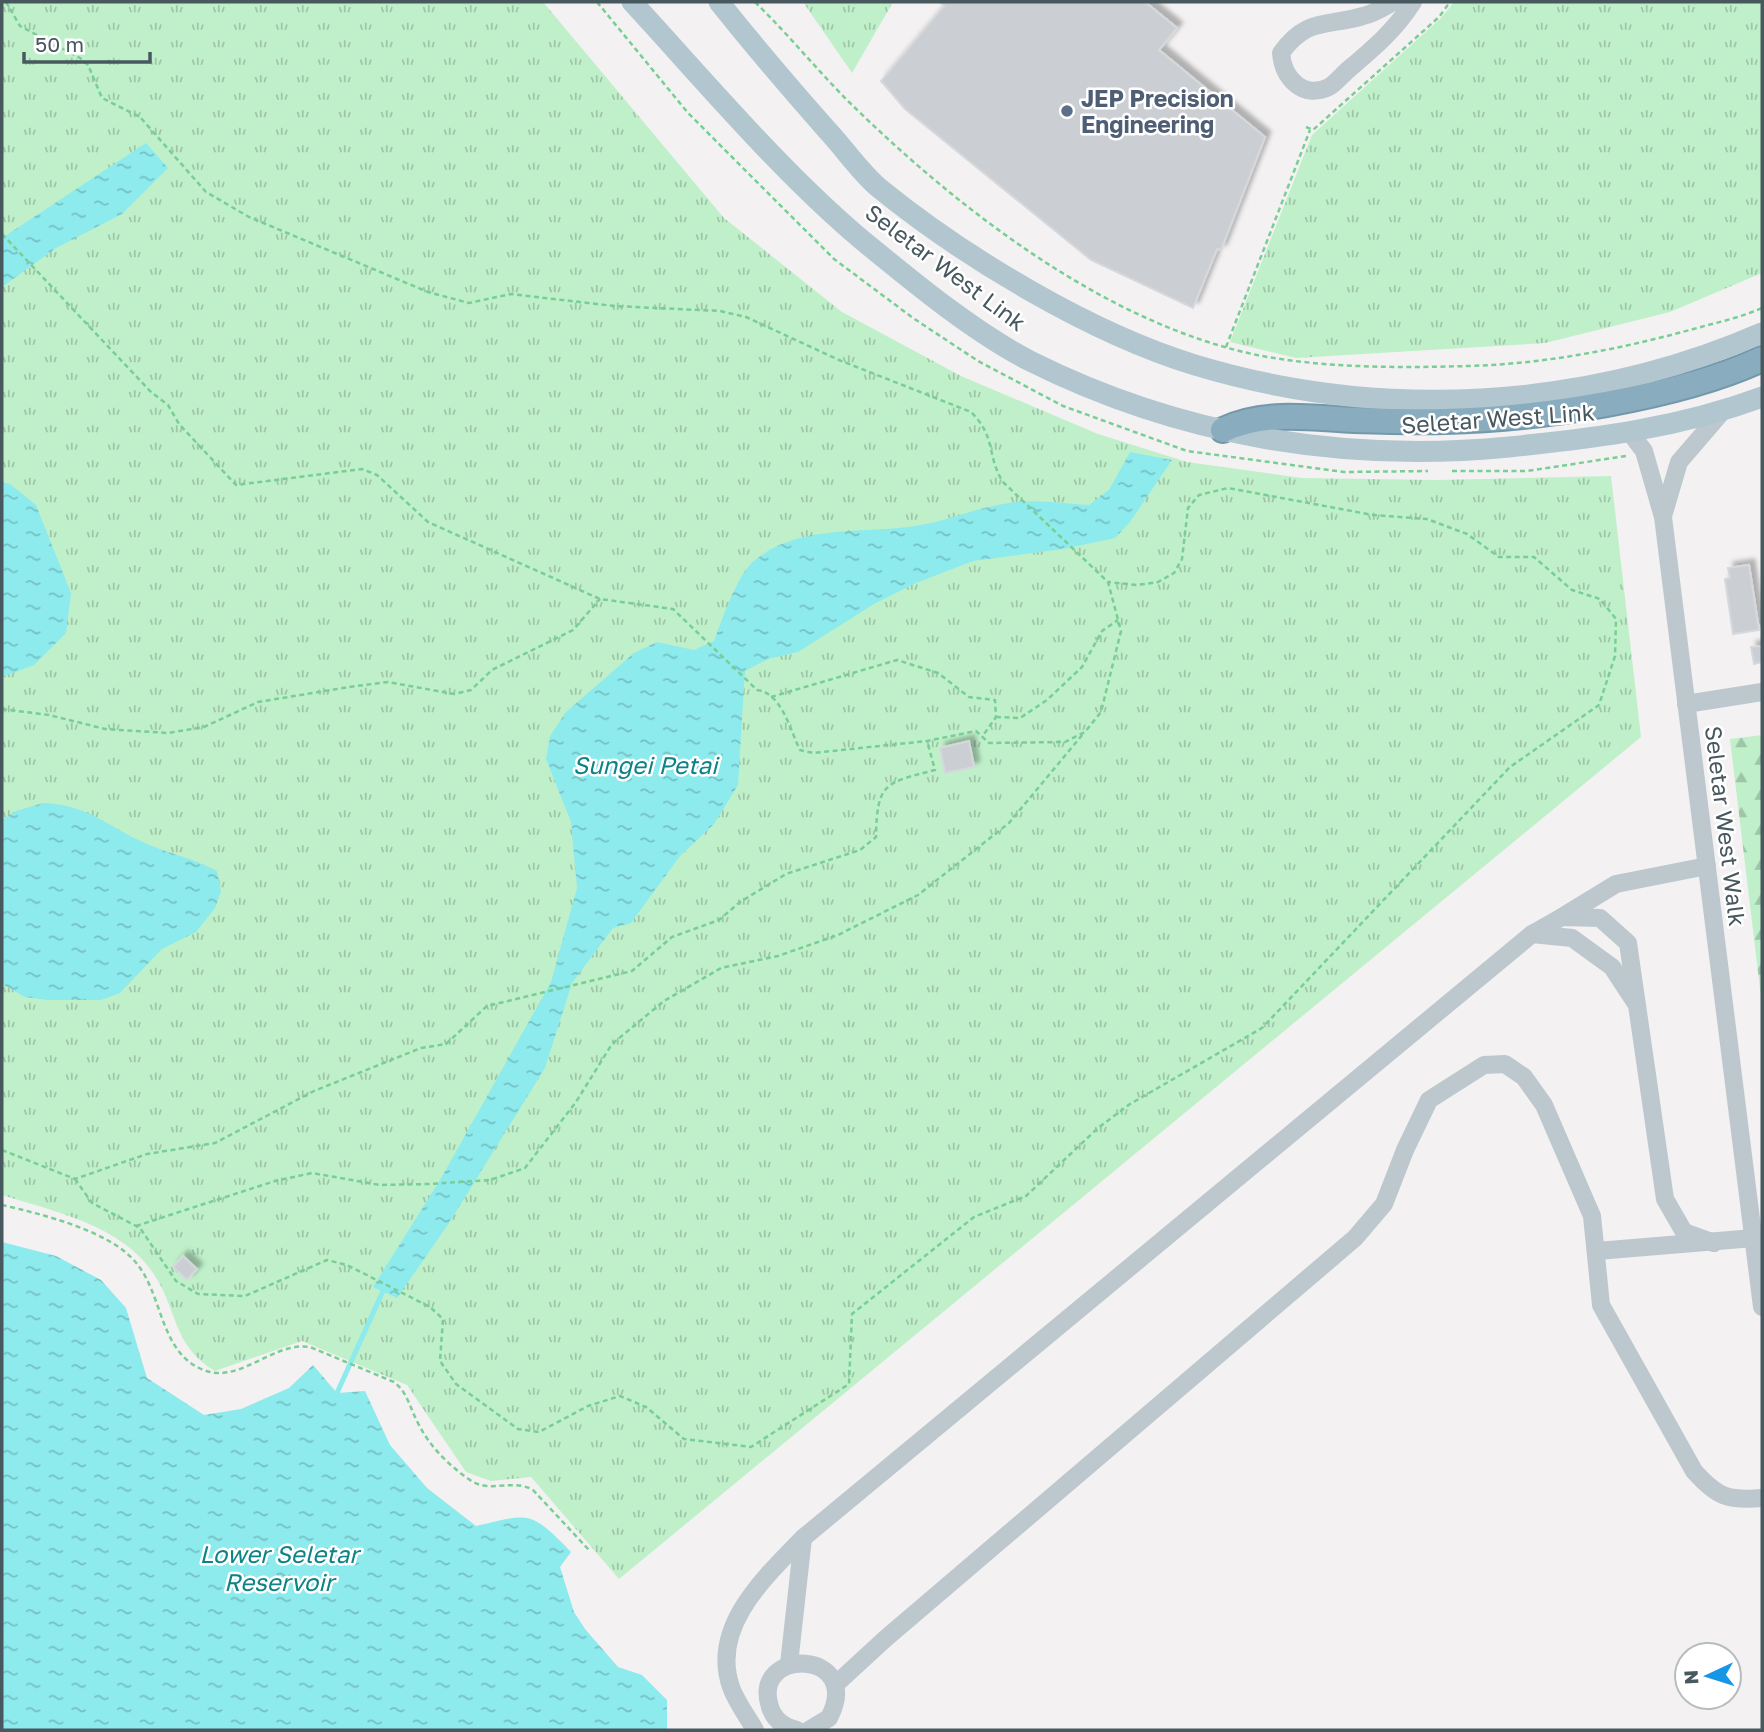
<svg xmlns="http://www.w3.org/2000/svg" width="1764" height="1732" viewBox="0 0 1764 1732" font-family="'Golos Text',sans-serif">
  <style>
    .grass { fill: url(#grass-tufts) }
    .forest { fill: url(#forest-firs) }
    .water { fill: url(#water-ripples) }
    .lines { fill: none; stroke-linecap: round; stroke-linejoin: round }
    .stream { stroke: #8deaed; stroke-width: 5 }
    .building { fill: #cbcfd3; stroke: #d5d8dc; stroke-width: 2; filter: url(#shadow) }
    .highway-casing { stroke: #7498ab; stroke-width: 28 }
    .path { stroke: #78ce94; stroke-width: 2.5; stroke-dasharray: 5 3.5; stroke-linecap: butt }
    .minor { stroke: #bcc8cd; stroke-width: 18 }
    .major { stroke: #b1c6cf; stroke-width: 21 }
    .highway { stroke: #89adbf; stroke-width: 24 }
    .service-dot { fill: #5c6f8a; stroke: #fff; stroke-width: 2.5 }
    .labels { text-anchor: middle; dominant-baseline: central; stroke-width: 5; stroke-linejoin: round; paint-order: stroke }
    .service-label { font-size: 23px; font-weight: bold; fill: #4e5e75; stroke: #fff; text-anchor: start }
    .street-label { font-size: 23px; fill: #48585f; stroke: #fff }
    .water-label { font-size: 24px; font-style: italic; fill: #0d8387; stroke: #fff }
  </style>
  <defs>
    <pattern id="grass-tufts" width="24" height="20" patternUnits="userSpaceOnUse" patternTransform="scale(1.75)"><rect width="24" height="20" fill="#c0f0ca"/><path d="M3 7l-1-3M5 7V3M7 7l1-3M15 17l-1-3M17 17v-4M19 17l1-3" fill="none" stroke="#9ec5a7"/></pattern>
    <pattern id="forest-firs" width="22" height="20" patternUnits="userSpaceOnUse" patternTransform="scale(1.75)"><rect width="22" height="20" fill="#c0f0ca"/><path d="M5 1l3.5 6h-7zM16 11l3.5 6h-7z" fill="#9ec5a7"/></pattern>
    <pattern id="water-ripples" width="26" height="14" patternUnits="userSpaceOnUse" patternTransform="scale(1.75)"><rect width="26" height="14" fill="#8deaed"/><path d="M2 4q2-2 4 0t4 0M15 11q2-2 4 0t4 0" fill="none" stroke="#75c0c3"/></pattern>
    <filter id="shadow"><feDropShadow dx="5.5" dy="-5.5" stdDeviation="2" flood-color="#0004"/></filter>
  </defs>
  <rect width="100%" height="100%" fill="#f3f1f1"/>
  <g class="grass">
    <path d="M2,2H543L724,218L842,312L961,376L1098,434L1187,462L1302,478L1436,480L1611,476L1641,737L619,1579L531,1477L491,1481L466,1472L407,1385L302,1341L215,1371C172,1346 178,1309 153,1273C121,1225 53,1211 2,1195Z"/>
    <polygon points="803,2 893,2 852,73"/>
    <polygon points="1454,2 1762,2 1762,273 1670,312 1545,343 1296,358 1230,342 1312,135 1441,18"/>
  </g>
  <polygon class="forest" points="1762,735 1762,1005 1730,739"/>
  <g class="water">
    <polygon points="146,143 168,168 122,214 56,248 2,287 2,238"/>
    <path d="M1130,452L1172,460L1130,522L1115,538L1063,549L973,561L916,583L874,604L798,652L768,659L745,671L738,785L714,824L680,856L631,923L613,928L572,983L545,1068L449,1223L397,1298L373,1287L440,1180L551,982L577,888L571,822L546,759L550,736L566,712L634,653L657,642L694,650L714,641C722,620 737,574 755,560C799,524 861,534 915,526C944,522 973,509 1003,504C1031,498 1060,503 1089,505L1109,490Z"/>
    <polygon points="2,482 10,484 36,505 71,593 66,633 34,665 2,677"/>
    <path d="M43,803C90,805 106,826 145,843C169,854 193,858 217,871L221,891L215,908L196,932L162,949L120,993L101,1000H48L25,997L2,984V820L16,811Z"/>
    <path d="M2,1242L56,1256L101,1280L126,1308L147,1378L204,1415L241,1409L289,1388L313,1365L337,1393L365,1391L390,1445L427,1488L476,1526C531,1513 530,1510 571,1552L560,1567L574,1612L585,1629L618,1667L642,1675L667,1700V1729L2,1730Z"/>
  </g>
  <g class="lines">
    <polyline class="stream" points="337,1393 383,1291"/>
  </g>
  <g class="building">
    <polygon points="940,2 1145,2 1177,28 1159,50 1265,137 1221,250 1217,249 1193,308 1091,260 905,109 881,81 944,6"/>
    <polygon points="1749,565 1759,630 1733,634 1725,579 1730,578 1728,568"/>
    <polygon points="1762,646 1762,662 1754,664 1751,647"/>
    <polygon points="969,741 974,767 945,773 940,748"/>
    <polygon points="183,1256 197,1269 187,1280 173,1267"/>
  </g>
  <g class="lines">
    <g class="highway-casing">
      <path id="highway" d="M1223,430C1264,410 1310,418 1354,420C1384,421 1415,422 1445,421C1538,419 1678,398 1762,359"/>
    </g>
    <g class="path">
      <polyline points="597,2 688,113 834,259 913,318 978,361 1063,406 1187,451 1344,472 1428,471"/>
      <path d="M755,2C788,34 817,70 849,102C958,209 1108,326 1262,356C1328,368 1399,368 1467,366C1545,364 1621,349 1697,328C1719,322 1742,317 1762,308"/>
      <polyline points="1306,127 1313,130 1439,17 1450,2"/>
      <path d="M2,234L151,392L168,405L179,424L236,485L362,469L377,475L428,522L600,599L673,609L757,690C782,693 790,730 800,750L813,753L927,741L976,731L989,743L1065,742L1085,732L1101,712L1121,631L1108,582L1003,482C986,455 997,438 971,412L839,360L746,317L720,311L614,306L511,294L469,303L428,292L249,217L206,192L140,117L102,98L88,65L80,58L20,26L6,2"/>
      <polyline points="1226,347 1310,130"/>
      <polyline points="1452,471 1527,471 1626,456"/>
      <polyline points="771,697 897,660 938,673 969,697 995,700 996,717 982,737"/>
      <polyline points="2,709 49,715 105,729 168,733 204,727 258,702 349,687 388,682 454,694 471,690 492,670 573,630 600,599"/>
      <polyline points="996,717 1020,718 1047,700 1082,667 1102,631 1118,620"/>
      <path d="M2,1150L75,1179L147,1154L215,1143L314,1091L421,1048L446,1044L487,1006L632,971L672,937L719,920L740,902L786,874L860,850L876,837C877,782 885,783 935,770L927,741"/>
      <polyline points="75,1179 92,1203 140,1228 176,1281 198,1294 245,1296 327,1260 347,1265 430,1307 443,1319 440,1361 456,1384 518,1429 539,1432 588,1406 620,1396 646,1407 684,1439 751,1447 849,1384 852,1314 974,1217 1026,1196 1098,1128 1130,1104 1262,1028 1510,767 1599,705 1615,656 1616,619 1600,599 1572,590 1534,557 1499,557 1467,534 1427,519 1373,515 1228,488 1199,495 1188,508 1182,559 1174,573 1158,582 1137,585 1108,582"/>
      <path d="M2,1205C41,1214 112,1231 137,1264C162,1294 160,1349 199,1368C238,1388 271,1341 310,1347L394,1382C407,1392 409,1405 416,1419C428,1445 447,1464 470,1480C490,1494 512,1478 533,1490L589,1550"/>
      <polyline points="136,1226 275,1181 312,1173 380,1185 429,1184 490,1180 525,1168 576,1102 612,1044 664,1001 721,968 778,956 838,935 918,895 1009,823 1083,734"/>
    </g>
    <g class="minor">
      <path d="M1393,2C1384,7 1373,14 1363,16C1326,27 1307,17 1281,53C1283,77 1302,100 1329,87C1336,83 1343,74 1349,69C1374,48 1396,29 1413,2"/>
      <polyline points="1631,434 1644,451 1663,517 1762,1307"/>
      <polyline points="1663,516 1679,462 1722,412"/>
      <polyline points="1686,704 1762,692"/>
      <polyline points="1562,917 1616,884 1707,866"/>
      <polyline points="1532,934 1572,938 1612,967 1635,1002"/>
      <polyline points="1597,1251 1754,1238"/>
      <polyline points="789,1664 803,1538"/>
      <path d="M835,1685L885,1639L1355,1238L1384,1204L1405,1150L1429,1100L1484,1065L1505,1064L1524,1077L1544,1105L1592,1216L1601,1305L1694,1471C1717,1497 1728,1501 1762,1498"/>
      <path d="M755,1730C748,1717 736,1702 731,1687C710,1627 765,1577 803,1538L1532,934L1562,917L1600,918L1628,943L1665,1199L1684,1232L1714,1243"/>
      <path d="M797,1730C784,1727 774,1720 770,1707C750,1646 865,1649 829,1718L809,1730"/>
    </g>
    <g class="major">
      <path d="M632,2C704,80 780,171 862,240C912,281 972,331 1030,361C1180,436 1343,463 1509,447C1597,438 1678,428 1762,397"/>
      <path d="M719,2C754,46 790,88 827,130C844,148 860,172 879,188C964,257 1090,333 1195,365C1380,421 1585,410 1762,333"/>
    </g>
    <use href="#highway" class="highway"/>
  </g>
  <circle class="service-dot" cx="1067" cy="111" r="7"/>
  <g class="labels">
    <g class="service-label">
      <text x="1081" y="98">JEP Precision<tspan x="1081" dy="26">Engineering</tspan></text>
    </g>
    <g class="street-label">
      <text transform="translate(946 267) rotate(37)">Seletar West Link</text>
      <text transform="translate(1498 418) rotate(-4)">Seletar West Link</text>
      <text transform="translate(1726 826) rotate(83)">Seletar West Walk</text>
    </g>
    <g class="water-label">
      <text x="645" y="764">Sungei Petai</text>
      <text x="279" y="1553">Lower Seletar<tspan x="279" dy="28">Reservoir</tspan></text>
    </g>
  </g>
  <rect width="1764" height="1732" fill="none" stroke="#48585f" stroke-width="7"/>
  <g transform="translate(1708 1676) rotate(266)"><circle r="33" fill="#ffffff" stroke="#b6bcbf" stroke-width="2"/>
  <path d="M0-5L12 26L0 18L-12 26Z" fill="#1896e6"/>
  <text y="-10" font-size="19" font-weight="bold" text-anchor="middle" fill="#48585f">N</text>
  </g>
  <path d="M24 52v10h126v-10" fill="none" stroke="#48585f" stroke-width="3.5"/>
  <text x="35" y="52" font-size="21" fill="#48585f" stroke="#ffffff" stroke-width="5" paint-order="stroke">50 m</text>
</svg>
